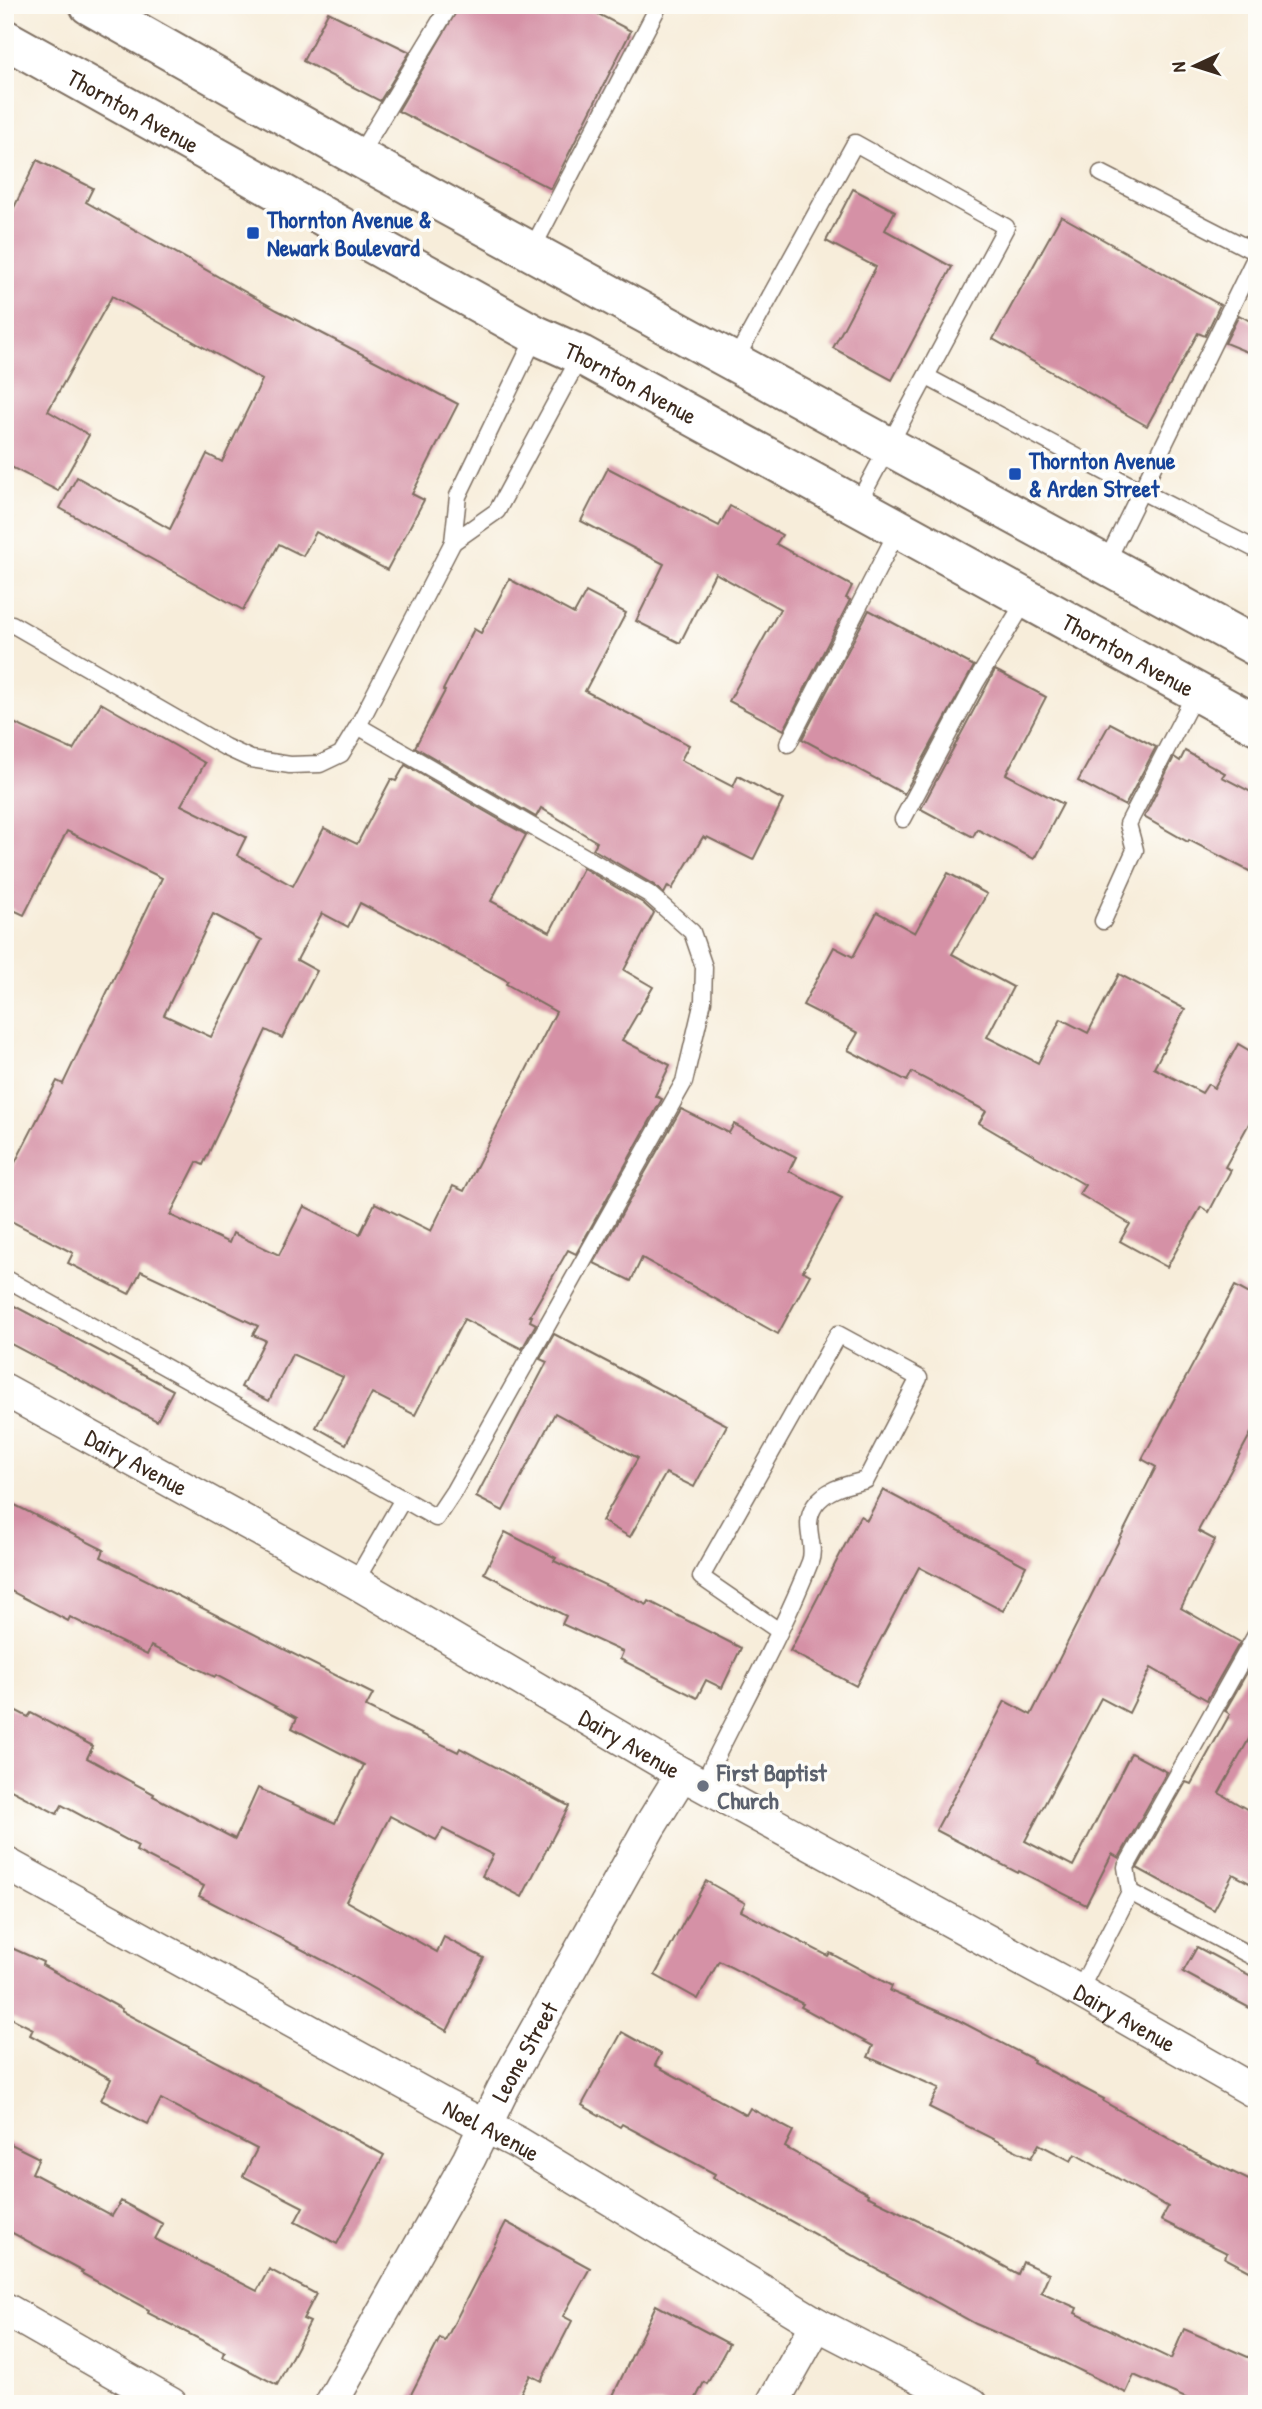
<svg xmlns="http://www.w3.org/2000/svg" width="1262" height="2409" viewBox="0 0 1262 2409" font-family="'Patrick Hand',sans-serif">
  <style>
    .building { fill: #d591a6; fill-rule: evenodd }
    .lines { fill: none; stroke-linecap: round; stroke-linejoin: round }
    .lane-casing { stroke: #7d6e60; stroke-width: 19 }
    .street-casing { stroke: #7d6e60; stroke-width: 35 }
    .secondary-casing { stroke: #7d6e60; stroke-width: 42 }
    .lane { stroke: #fff; stroke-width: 16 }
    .street { stroke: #fff; stroke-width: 32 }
    .secondary { stroke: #fff; stroke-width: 38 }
    .transit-dot { fill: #1a4fb4; stroke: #fdfcf7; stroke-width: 2.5 }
    .worship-dot { fill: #6b7280; stroke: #fdfcf7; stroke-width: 2.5 }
    .labels { text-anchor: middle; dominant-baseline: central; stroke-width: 7; stroke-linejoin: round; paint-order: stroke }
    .street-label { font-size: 24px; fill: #3b2a1e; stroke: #fdfcf7 }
    .transit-label { font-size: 24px; font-weight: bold; fill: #164399; stroke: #fdfcf7; text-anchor: start }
    .worship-label { font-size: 24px; font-weight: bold; fill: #5b616d; stroke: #fdfcf7; text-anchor: start }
  </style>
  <rect width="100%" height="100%" fill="#fdfcf7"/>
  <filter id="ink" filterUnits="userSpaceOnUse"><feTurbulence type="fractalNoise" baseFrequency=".0143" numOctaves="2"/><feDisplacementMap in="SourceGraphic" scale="14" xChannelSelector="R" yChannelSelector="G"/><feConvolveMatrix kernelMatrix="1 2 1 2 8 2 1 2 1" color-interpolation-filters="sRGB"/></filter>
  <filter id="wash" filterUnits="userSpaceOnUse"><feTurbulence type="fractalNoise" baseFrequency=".00686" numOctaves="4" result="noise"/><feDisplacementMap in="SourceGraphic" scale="28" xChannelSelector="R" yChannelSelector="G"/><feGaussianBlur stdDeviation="1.57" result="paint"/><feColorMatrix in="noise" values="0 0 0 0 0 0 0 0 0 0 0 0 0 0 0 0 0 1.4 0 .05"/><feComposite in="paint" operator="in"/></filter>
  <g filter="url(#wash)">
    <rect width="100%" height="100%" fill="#f7edda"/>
    <g id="blocks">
      <g class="building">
        <polygon points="460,5 581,5 631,31 551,189 398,111"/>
        <polygon points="328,12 410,52 380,101 303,61"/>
        <polygon points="37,160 93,188 86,202 277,310 458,404 412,494 424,500 387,570 316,532 303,556 279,544 243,610 60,508 77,477 170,529 207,454 222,462 262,380 112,296 48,411 89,435 58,491 5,464 5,226"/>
        <polygon points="853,189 895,211 885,230 952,267 892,380 833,348 876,267 826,241"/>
        <polygon points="1061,216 1220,305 1205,336 1198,333 1147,426 993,339"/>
        <polygon points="1239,315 1257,325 1257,356 1225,343"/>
        <polygon points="608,468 719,526 730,506 782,535 776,544 852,586 846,598 850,600 784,730 729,701 780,609 715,573 680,643 636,621 664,564 581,521"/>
        <polygon points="509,579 574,614 586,592 626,613 585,691 689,745 681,760 733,787 738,776 783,800 753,860 707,837 706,839 703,837 672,889 668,886 664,894 654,885 593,849 597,842 541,808 536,817 415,747 445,691 443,690 474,629 481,633"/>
        <polygon points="869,610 974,666 904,794 802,739"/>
        <polygon points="995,670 1046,697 1006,774 1063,804 1034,859 977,829 973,837 921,809"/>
        <path d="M101,703L205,763L181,805L246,837L237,855L293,886L324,828L357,844L391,779L396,781L405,765L526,835L491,901L550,932L583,868L643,903L654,913L624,970L653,987L622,1040L670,1065L655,1096L662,1099L576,1254L568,1250L530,1316H532L530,1321L536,1324L522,1349L464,1319L415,1415L372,1393L346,1444L316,1427L343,1377L292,1354L269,1401L241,1387L265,1340L253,1335L258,1326L141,1271L129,1294L68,1263L73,1253L5,1218V1182L57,1081L63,1084L162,878L67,831L24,915L5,906V719L73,750ZM360,903L508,981L506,984L556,1012L464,1191L453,1186L431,1231L375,1203L360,1234L304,1206L279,1255L233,1233L229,1243L170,1215L197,1162L203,1165L266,1030L282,1038L317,971L297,960L322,913L348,927ZM213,914L262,940L211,1037L164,1015Z"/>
        <polygon points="1110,723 1156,747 1125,806 1078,781"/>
        <polygon points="1185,751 1225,773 1222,777 1257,795 1257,875 1189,840 1188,842 1144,817 1174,757 1180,761"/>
        <polygon points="948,873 987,894 952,954 1013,987 987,1037 1038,1063 1061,1019 1088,1033 1119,974 1185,1009 1154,1068 1202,1093 1208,1084 1214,1088 1238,1044 1257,1055 1257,1109 1225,1167 1231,1170 1209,1212 1201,1207 1167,1267 1120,1241 1130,1224 1079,1194 1085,1185 979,1123 986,1111 912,1072 907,1081 848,1050 858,1033 803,1005 834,947 853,957 877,912 915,933"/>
        <polygon points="681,1109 729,1133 734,1124 796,1157 789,1171 842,1198 803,1271 810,1275 778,1334 642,1258 631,1281 594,1263"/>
        <polygon points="1235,1286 1257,1298 1257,1422 1198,1531 1215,1540 1181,1608 1240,1642 1207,1700 1151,1668 1129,1713 1101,1698 1025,1841 1073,1866 1131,1753 1167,1772 1119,1858 1112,1854 1086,1905 1019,1871 1018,1873 936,1830 1005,1701 1031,1715 1156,1467 1142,1459"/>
        <polygon points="5,1301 173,1390 157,1421 5,1341"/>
        <polygon points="554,1334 727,1425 694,1487 666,1473 630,1537 602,1521 638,1458 555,1413 503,1511 476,1497 547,1362 540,1359"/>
        <polygon points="883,1490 1026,1566 1003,1611 919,1567 856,1686 790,1651 860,1516 867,1520"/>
        <polygon points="5,1500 104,1550 101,1557 373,1694 366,1707 458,1752 460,1748 569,1806 522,1897 482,1876 493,1855 443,1829 436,1840 390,1816 346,1901 437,1952 444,1937 484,1958 447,2031 332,1965 199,1896 204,1886 136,1851 138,1846 62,1805 57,1814 5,1787 5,1705 28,1717 31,1713 93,1746 87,1758 154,1794 153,1796 235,1839 258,1788 335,1823 364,1765 292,1728 297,1718 216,1675 215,1677 151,1646 147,1655 70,1617 68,1621 5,1588"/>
        <polygon points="505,1532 556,1558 554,1561 647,1605 649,1601 741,1648 722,1688 706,1680 697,1698 620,1659 623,1652 562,1624 566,1616 484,1573"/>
        <polygon points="1257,1655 1257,1729 1255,1728 1219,1793 1257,1815 1257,1887 1233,1874 1214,1910 1137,1868 1186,1782 1191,1784 1230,1714 1225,1711"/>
        <polygon points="706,1881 745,1903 741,1911 828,1956 830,1953 892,1986 890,1991 956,2019 1034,2060 1033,2062 1104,2099 1103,2101 1196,2154 1257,2184 1257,2275 1225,2258 1227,2253 1161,2220 1168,2207 1075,2154 1071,2161 1039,2144 1031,2158 929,2107 939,2088 868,2057 873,2046 801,2007 803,2004 719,1961 698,1999 655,1975"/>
        <polygon points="5,1945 43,1962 42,1965 122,2009 121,2011 260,2085 259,2086 384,2155 337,2244 295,2222 303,2207 243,2176 257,2149 161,2099 148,2124 101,2100 111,2079 30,2035 33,2029 5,2015"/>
        <polygon points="1197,1947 1257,1979 1257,2012 1183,1972"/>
        <polygon points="622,2032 661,2054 655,2065 746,2115 750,2108 793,2131 785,2147 868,2194 867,2196 947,2235 1018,2274 1023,2262 1049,2274 1041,2292 1077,2308 1075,2313 1171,2359 1184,2329 1257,2361 1257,2404 1199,2404 1134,2375 1126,2393 1055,2358 976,2324 713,2178 715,2174 622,2124 620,2127 582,2105"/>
        <polygon points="5,2141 39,2158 32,2173 112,2216 121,2201 163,2224 155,2239 257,2291 269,2269 316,2294 303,2319 310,2322 277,2385 223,2357 225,2352 148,2313 149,2310 81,2273 83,2271 5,2229"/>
        <polygon points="506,2222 590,2268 563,2316 572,2321 541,2381 530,2375 515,2404 406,2404 440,2338 445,2341"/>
        <polygon points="656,2305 729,2344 707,2384 704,2382 693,2404 609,2404"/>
      </g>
    </g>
  </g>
  <g filter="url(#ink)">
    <use href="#blocks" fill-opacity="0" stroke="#7d6e60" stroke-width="2"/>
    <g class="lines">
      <g class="lane-casing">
        <g id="lane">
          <polyline points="358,157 450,5"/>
          <polyline points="1101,173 1257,253"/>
          <polyline points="531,251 659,5"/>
          <polyline points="536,335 458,496 453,542 497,511 581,355"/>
          <polyline points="734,362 855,143 1006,227 857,505"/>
          <polyline points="927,377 1141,491 1257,550"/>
          <polyline points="1105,565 1257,254"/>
          <polyline points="5,627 12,624 225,747 251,759 290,765 320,764 341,754 358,726"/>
          <polyline points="788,744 899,528"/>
          <polyline points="903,819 976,682 1027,598"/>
          <polyline points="1103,921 1135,850 1128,824 1196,692"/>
          <polyline points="5,1278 403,1499"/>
          <polyline points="355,1582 403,1499 436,1518 454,1491 684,1082 703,1001 704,967 692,932 649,894 358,726 453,542"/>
          <path d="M703,1784C738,1710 780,1639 810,1562C817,1544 801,1526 815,1505C827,1488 847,1485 866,1480L919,1378L838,1334L701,1577L779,1631"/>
          <polyline points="1130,1892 1257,1959"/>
          <polyline points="1079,1991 1130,1892 1126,1867 1257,1633"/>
        </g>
      </g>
      <g class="street-casing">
        <g id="street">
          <path id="s1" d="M5,1390L355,1582L682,1774L1079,1991L1257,2093"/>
          <path id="s2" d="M5,1863L446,2106L518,2143L817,2324L972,2404"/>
          <polyline points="5,2309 171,2404"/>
          <path id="s3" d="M331,2404L469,2159L503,2089L650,1826L682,1774"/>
          <polyline points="772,2404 817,2324"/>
        </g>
      </g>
      <g class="secondary-casing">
        <g id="secondary">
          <polyline points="89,5 358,157 1257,647"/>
          <path id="s4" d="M5,39L536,335L581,355L1257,725"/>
        </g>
      </g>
      <use href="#lane" class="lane"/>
      <use href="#street" class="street"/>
      <use href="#secondary" class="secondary"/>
    </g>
  </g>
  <g class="transit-dot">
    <rect x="246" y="226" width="14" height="14" rx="3.5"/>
    <rect x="1008" y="467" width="14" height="14" rx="3.5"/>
  </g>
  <circle class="worship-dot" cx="703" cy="1786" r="7"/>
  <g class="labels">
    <g class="street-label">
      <text stroke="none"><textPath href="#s4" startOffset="147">Thornton Avenue</textPath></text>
      <text stroke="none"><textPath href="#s4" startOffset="714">Thornton Avenue</textPath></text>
      <text stroke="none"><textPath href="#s4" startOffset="1281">Thornton Avenue</textPath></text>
      <text stroke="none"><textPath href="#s1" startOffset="150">Dairy Avenue</textPath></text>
      <text stroke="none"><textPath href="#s1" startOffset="718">Dairy Avenue</textPath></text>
      <text stroke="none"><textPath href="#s1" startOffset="1284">Dairy Avenue</textPath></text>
      <text stroke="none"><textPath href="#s3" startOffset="402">Leone Street</textPath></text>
      <text stroke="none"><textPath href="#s2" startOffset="555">Noel Avenue</textPath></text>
    </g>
    <g class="transit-label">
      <text x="267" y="219">Thornton Avenue &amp;<tspan x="267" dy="28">Newark Boulevard</tspan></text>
      <text x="1029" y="460">Thornton Avenue<tspan x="1029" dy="28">&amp; Arden Street</tspan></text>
    </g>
    <g class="worship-label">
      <text x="717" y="1772">First Baptist<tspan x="717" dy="28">Church</tspan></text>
    </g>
  </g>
  <rect width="1262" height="2409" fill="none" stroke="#fdfcf7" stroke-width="28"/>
  <g transform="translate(1195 66) rotate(266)" stroke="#fdfcf7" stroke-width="5" paint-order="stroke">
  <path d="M0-5L12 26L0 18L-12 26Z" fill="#3b2a1e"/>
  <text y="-10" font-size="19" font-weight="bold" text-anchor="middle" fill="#3b2a1e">N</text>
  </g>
</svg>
